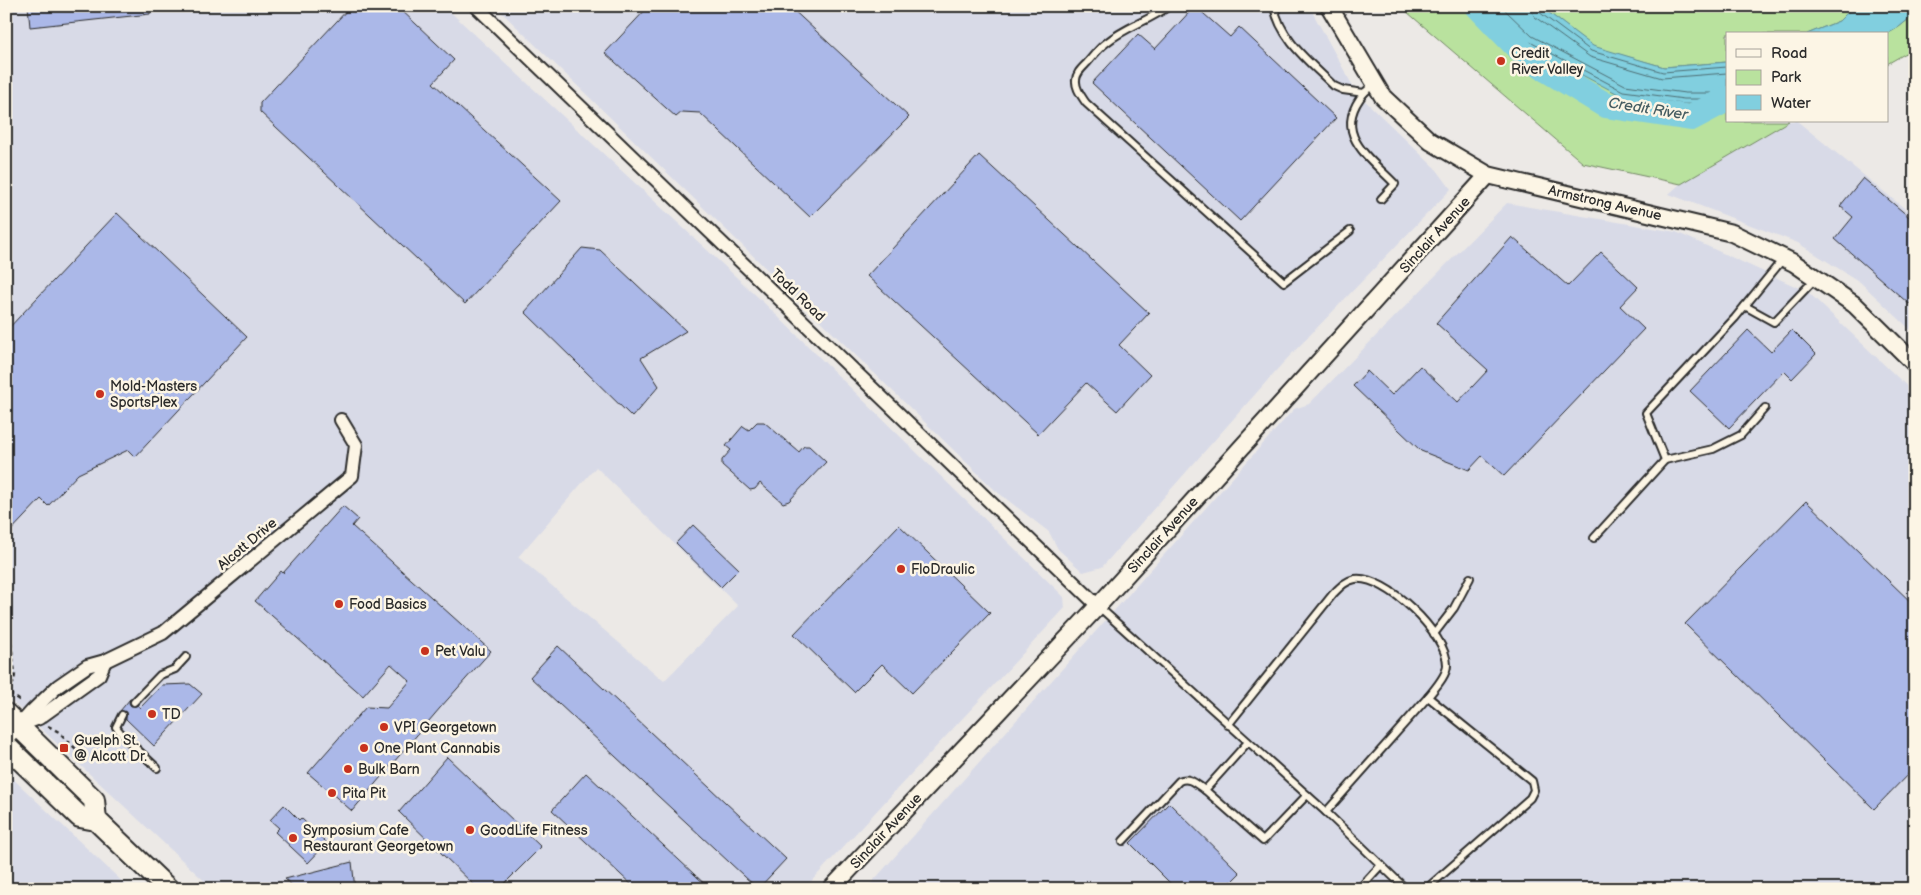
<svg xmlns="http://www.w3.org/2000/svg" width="1921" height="895" viewBox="0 0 1921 895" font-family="'Balsamiq Sans',sans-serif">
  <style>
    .built { fill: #d8dae7; fill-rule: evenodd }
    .green { fill: #b9e29e; stroke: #728664 }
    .water { fill: #81cfdf; stroke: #5f8d97 }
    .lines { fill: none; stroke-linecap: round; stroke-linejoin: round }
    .shore { stroke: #4d6d73; stroke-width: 1 }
    .river { stroke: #81cfdf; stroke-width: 26 }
    .building { fill: #abb8e8; stroke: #2b2b2b }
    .service-casing { stroke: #2b2b2b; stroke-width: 10 }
    .minor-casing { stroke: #2b2b2b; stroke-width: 16 }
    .tertiary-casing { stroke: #2b2b2b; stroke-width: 20 }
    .primary-casing { stroke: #2b2b2b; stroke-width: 24 }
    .path { stroke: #2b2b2b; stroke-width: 2.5; stroke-dasharray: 4 4; stroke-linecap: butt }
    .service { stroke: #fcf5e5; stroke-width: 6 }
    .minor { stroke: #fcf5e5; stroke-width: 12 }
    .tertiary { stroke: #fcf5e5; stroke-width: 16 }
    .primary { stroke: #fcf5e5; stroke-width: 20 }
    .poi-dot { fill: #c8321e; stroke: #fcf5e5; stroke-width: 2 }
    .labels { text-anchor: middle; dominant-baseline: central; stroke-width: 5; stroke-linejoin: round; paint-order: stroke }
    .poi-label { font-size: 14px; fill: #2b2b2b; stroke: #fcf5e5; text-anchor: start }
    .street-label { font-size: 14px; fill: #2b2b2b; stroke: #fcf5e5 }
    .water-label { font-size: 15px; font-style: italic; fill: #455c61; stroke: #fcf5e5 }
  </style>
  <rect width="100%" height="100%" fill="#ece9e6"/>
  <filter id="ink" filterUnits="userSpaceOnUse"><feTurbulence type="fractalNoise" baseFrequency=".02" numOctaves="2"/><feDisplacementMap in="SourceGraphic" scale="10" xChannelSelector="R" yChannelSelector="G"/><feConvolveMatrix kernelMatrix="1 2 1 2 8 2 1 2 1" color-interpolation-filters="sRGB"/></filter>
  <g filter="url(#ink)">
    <g class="built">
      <path d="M6,6H444L761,300L1064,597L1065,608L804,889H213L6,696ZM596,467L738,606L664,681L518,557Z"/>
      <polygon points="495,6 1309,6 1356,92 1437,170 1451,189 1282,364 1102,567 1083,572 1058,549 1049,532 996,491"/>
      <polygon points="1789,121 1797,121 1915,217 1915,334 1860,282 1798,243 1669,194 1681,183"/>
      <polygon points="1507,203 1676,232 1808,292 1915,394 1915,889 866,889 1294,409 1309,404"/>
      <polygon points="6,772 9,775 130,889 6,889"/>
    </g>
    <g class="green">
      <polygon points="1400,6 1492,6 1496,17 1622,96 1684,104 1727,104 1727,121 1789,121 1681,184 1583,163"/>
      <polygon points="1540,6 1854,6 1839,21 1807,34 1727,34 1727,62 1664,67 1593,47"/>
      <polygon points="1915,14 1915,48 1887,64 1887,34 1899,27"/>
    </g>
    <g class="water">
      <polygon points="1492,6 1540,6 1593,46 1664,67 1727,62 1727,104 1684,104 1622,96 1525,45 1496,17"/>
      <polygon points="1854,6 1915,6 1915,14 1899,27 1887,34 1807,34 1839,21"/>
    </g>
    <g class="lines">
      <g class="shore">
        <polyline points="1497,6 1500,15 1528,41 1623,91 1684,99 1727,99"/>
        <polyline points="1504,6 1506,11 1532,36 1625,85 1685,93 1727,93"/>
        <polyline points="1531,6 1532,12 1535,17 1590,57 1662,78 1727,73"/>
        <polyline points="1537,6 1539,12 1591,51 1663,72 1727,67"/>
      </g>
      <polyline class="river" points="1478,6 1528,58 1605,105 1691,118 1727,99"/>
    </g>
    <g class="building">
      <polygon points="28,6 150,6 150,14 30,27"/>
      <polygon points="351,6 397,6 454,60 433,83 561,201 465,304 260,112 260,103"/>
      <polygon points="649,6 789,6 909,117 810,217 700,113 682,112 676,117 605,53"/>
      <polygon points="1195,6 1230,37 1239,27 1336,118 1240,221 1092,83 1138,34 1155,49"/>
      <polygon points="979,155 1149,313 1119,345 1150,375 1117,411 1086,383 1038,434 867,276"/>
      <polygon points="1863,178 1915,222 1915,298 1909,304 1835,239 1853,217 1840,206"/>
      <polygon points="117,213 247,337 135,457 128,450 78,474 48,506 41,499 6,536 6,331"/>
      <polygon points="1512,237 1568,286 1601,252 1638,287 1620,306 1644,329 1504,476 1482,456 1469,470 1421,451 1353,386 1367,371 1392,395 1420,366 1458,402 1488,370 1436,323"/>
      <polygon points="582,248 600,250 686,331 641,358 659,386 632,417 525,312"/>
      <polygon points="1748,330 1771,352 1792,330 1816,354 1792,379 1784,371 1729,428 1690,391"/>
      <polygon points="757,422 764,422 799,452 804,446 809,446 826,462 789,501 783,503 760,483 755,489 750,490 722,465 722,460 731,450 726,446 743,426 749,430"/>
      <polygon points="1806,501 1915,606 1915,767 1874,809 1685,624"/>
      <polygon points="343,506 358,519 352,526 491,651 440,708 352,811 308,773 366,707 387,708 410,681 391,664 363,696 255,601 281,571 283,573"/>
      <polygon points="693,525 739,569 721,587 676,543"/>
      <polygon points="899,525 990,613 912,693 882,664 854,692 794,634"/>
      <polygon points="558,646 786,859 758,889 530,677"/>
      <polygon points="190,684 202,694 154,746 126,719 126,712 120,711 130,699 129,703 131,706 138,705 140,708 162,685"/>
      <polygon points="447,757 541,847 499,889 478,889 399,812"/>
      <polygon points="586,773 710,889 636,889 552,810"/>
      <polygon points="1169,803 1240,873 1224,889 1176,889 1130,843"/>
      <polygon points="284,805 299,820 301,818 327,843 308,863 275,832 279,828 270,820"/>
      <polygon points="352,862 355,889 296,889 285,879"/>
    </g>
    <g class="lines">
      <g class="service-casing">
        <g id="service">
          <path d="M1169,6C1149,21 1125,27 1106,43C1099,48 1093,56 1087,63C1082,68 1075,74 1076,82C1076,90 1082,97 1086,103L1284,282L1350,231"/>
          <path d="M1274,6C1280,40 1311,63 1334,86L1343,90L1364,93L1374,84"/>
          <path d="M1364,93C1331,133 1368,156 1395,184L1381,199"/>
          <polyline points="1745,306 1774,322 1815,279"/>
          <polyline points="1665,460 1713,449 1741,435 1765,408"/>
          <polyline points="1594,538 1665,460 1646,413 1735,318 1783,259"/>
          <polyline points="1098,606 1326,812 1406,889"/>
          <polyline points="1434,634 1454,608 1470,578"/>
          <polyline points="134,702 160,675 175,669 186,657"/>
          <polyline points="122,715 116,727 124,737 157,768"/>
          <path d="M1228,725L1333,594C1340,587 1345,581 1355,579C1386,575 1447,634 1447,665C1447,676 1434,689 1428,697L1326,812"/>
          <polyline points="1248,742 1205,790 1263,841 1307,795"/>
          <path d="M1123,841L1179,781C1189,776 1196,784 1205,790"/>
          <polyline points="1359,889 1381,865"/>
          <polyline points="1426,889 1530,798 1534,790 1532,781 1428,697"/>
        </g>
      </g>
      <g class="minor-casing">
        <g id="minor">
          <polyline points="476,6 1098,606"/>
          <polyline points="20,725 39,718 99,675 105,661"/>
          <polyline points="6,740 32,711 58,686 87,666 105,661 163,633 352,476 356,445 341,420"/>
        </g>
      </g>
      <g class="tertiary-casing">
        <g id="tertiary">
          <polyline points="1329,6 1383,97 1430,141 1488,175 1732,233 1794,263 1855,305 1915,364"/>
          <polyline points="831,889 1098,606 1488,175"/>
        </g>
      </g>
      <g class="primary-casing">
        <g id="primary">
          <polyline points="6,714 94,800 96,820"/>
          <polyline points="6,746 80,817 96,820 168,889"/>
        </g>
      </g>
      <g class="path">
        <polyline points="6,603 15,674 14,682 6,691 22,702"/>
        <polyline points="48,726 59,732 85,758"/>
      </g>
      <use href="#service" class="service"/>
      <use href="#minor" class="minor"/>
      <use href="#tertiary" class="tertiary"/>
      <use href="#primary" class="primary"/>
    </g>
  </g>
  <g class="poi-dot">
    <circle cx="1501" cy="61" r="5"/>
    <circle cx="100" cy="394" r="5"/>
    <circle cx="901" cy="569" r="5"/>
    <circle cx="339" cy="604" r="5"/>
    <circle cx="425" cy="651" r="5"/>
    <circle cx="152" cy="714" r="5"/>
    <circle cx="384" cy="727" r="5"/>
    <rect x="59" y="743" width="10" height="10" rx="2.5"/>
    <circle cx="364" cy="748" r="5"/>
    <circle cx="348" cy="769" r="5"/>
    <circle cx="332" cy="793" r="5"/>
    <circle cx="470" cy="830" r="5"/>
    <circle cx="293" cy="838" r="5"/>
  </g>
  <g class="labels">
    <g class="poi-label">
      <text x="1511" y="53">Credit<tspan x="1511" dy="16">River Valley</tspan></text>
      <text x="110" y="386">Mold-Masters<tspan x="110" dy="16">SportsPlex</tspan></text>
      <text x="911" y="569">FloDraulic</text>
      <text x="349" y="604">Food Basics</text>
      <text x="435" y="651">Pet Valu</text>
      <text x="162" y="714">TD</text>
      <text x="394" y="727">VPI Georgetown</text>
      <text x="74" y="740">Guelph St.<tspan x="74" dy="16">@ Alcott Dr.</tspan></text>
      <text x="374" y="748">One Plant Cannabis</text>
      <text x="358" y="769">Bulk Barn</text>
      <text x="342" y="793">Pita Pit</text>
      <text x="303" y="830">Symposium Cafe<tspan x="303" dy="16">Restaurant Georgetown</tspan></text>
      <text x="480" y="830">GoodLife Fitness</text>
    </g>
    <g class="street-label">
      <text transform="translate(1605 203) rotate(13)">Armstrong Avenue</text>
      <text transform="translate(1435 235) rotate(-48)">Sinclair Avenue</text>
      <text transform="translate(798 295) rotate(44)">Todd Road</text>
      <text transform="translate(1163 535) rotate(-48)">Sinclair Avenue</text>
      <text transform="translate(247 544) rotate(-40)">Alcott Drive</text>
      <text transform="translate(886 831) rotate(-47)">Sinclair Avenue</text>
    </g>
    <g class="water-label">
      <text transform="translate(1648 109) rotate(9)">Credit River</text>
    </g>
  </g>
  <rect width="1921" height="895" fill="none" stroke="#fcf5e5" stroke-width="25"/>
  <rect x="12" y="12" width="1896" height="870" fill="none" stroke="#2b2b2b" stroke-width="2" filter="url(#ink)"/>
  <rect x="1726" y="32" width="162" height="90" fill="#fcf5e5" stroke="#a8a49b"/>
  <rect x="1736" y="49" width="25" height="8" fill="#fcf5e5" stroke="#a8a49b"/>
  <text x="1771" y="58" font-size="15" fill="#2b2b2b">Road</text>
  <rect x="1736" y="70" width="25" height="15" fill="#b9e29e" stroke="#a8a49b"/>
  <text x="1771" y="82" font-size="15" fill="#2b2b2b">Park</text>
  <rect x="1736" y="95" width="25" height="15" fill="#81cfdf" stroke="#a8a49b"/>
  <text x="1771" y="108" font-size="15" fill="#2b2b2b">Water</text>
</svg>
